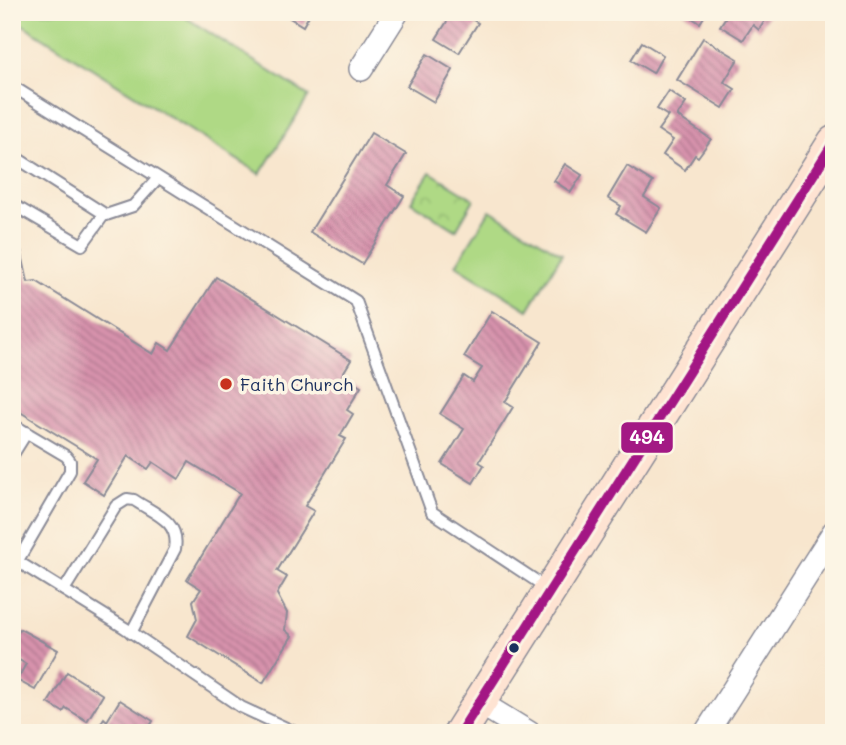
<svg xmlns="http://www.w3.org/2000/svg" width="846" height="745" viewBox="0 0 846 745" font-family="Mali,sans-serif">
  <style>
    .park { fill: url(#park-crowns); stroke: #658472; stroke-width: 2 }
    .pitch { fill: #afd985; stroke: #658472; stroke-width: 2 }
    .building { fill: url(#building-back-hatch) }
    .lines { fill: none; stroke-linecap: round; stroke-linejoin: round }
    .service-casing { stroke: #8a8a96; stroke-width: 14 }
    .minor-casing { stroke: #8a8a96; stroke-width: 26 }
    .secondary-casing { stroke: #8a8a96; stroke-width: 35 }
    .service { stroke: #fff; stroke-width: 10 }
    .minor { stroke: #fff; stroke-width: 23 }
    .secondary { stroke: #fee3d2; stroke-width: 32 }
    .bus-1-casing { stroke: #fcf5e5; stroke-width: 16 }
    .bus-1 { stroke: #a31984; stroke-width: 10 }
    .poi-dot { fill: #c8321e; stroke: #fcf5e5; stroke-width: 2.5 }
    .bus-dot { fill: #1b2f5e; stroke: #fcf5e5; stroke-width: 2.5 }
    .labels { text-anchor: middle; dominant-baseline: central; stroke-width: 7; stroke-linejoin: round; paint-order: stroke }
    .poi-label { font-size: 18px; fill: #1b2f5e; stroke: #fcf5e5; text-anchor: start }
    .line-badge { stroke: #fcf5e5; stroke-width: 2.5 }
    .badge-label { font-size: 19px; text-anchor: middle; font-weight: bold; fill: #fff }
  </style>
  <defs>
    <pattern id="park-crowns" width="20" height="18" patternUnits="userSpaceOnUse" patternTransform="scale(1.75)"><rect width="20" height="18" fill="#afd985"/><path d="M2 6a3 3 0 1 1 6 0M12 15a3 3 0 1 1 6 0" fill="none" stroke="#96bb75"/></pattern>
    <pattern id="building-back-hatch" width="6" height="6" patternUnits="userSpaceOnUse" patternTransform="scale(1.75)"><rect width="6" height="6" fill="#d792ac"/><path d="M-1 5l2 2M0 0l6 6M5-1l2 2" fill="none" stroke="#ae788f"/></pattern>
  </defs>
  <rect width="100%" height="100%" fill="#fcf5e5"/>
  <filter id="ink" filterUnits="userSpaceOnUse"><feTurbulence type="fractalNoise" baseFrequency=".0143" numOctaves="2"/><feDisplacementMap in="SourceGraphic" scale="14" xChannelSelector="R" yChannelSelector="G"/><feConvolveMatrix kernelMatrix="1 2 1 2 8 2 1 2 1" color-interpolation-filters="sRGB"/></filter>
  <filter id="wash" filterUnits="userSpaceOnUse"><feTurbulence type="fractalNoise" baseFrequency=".00686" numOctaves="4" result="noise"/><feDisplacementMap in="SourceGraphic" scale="28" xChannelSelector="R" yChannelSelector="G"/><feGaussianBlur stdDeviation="1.57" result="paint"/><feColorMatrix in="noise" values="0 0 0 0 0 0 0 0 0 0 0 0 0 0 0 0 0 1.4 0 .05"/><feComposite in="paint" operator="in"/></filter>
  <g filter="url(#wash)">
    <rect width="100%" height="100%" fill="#f8e6ce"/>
    <polygon class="park" points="430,172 474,199 456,230 411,202"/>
    <g class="pitch">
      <polygon points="12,12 177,12 309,96 260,174 12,18"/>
      <polygon points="490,210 562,254 528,310 456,265"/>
    </g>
    <g id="blocks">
      <g class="building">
        <polygon points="280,12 311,12 303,26"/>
        <polygon points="453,12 460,12 478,23 459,53 436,39"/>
        <polygon points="683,12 707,12 700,23"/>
        <polygon points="729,12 770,12 759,30 753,25 743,40 720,26"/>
        <polygon points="703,38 738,59 724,82 735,89 723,108 677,80"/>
        <polygon points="642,42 663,55 653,73 631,60"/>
        <polygon points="427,54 453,70 434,102 407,86"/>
        <polygon points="669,91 686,103 677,116 711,139 698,157 695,155 685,170 663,155 673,140 658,130 668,116 657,109"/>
        <polygon points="371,133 406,154 387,185 404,196 362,264 310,232"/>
        <polygon points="565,164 582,175 571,192 554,181"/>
        <polygon points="627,166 653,182 644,197 661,208 646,232 616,214 621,206 608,198"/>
        <polygon points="12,225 16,227 28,282 36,281 153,354 159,343 170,350 216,277 351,360 342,375 361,387 347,410 353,414 340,436 346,439 305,506 314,511 277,571 287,577 277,594 287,613 285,630 292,636 263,683 188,636 197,619 193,601 201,589 187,580 240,493 189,462 179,479 153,462 148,469 128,456 104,495 83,481 97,459 12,407"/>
        <polygon points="492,311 542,342 505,402 513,407 479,462 484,465 473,483 442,464 464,429 440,414 464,376 473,382 482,368 464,357"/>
        <polygon points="20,629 58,650 35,690 17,680 26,664 12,656 12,642"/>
        <polygon points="67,672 103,695 87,721 66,708 63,712 48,703"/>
        <polygon points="120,700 153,721 146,733 118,731 117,733 94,733 104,718 107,721"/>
      </g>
    </g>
  </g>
  <g filter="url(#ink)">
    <use href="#blocks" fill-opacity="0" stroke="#8a8a96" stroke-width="2"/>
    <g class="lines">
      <g class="service-casing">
        <g id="service">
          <polyline points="12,86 356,301 432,512 547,588"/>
          <polyline points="12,155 106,215"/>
          <polyline points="12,204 82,245 103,216 133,206 158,178"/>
          <polyline points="12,424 66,456 70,461 70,471 17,562"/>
          <polyline points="12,456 27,432"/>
          <polyline points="12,558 125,628 241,707 297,733"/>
          <path d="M64,590L116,506L127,499L134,500C155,514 180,521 175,549L131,633"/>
        </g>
      </g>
      <g class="minor-casing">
        <g id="minor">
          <polyline points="361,69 397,12"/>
          <polyline points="480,703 529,733"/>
          <polyline points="706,733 834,532"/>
        </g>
      </g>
      <g class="secondary-casing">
        <polyline id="secondary" points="460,733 834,142"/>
      </g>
      <use href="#service" class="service"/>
      <use href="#minor" class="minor"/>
      <use href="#secondary" class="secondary"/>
      <g class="bus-1-casing">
        <polyline id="bus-1" points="460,733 834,142"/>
      </g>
      <use href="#bus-1" class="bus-1"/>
    </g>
  </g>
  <circle class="poi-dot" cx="226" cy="384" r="7"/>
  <circle class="bus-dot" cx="514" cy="648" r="6"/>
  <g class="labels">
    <g class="poi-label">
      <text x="240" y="384">Faith Church</text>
    </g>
  </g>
  <rect class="line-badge" x="620" y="421" width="54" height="33" rx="7" fill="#a31984"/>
  <g class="badge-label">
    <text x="647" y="444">494</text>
  </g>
  <rect width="846" height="745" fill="none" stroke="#fcf5e5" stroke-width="42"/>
</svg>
